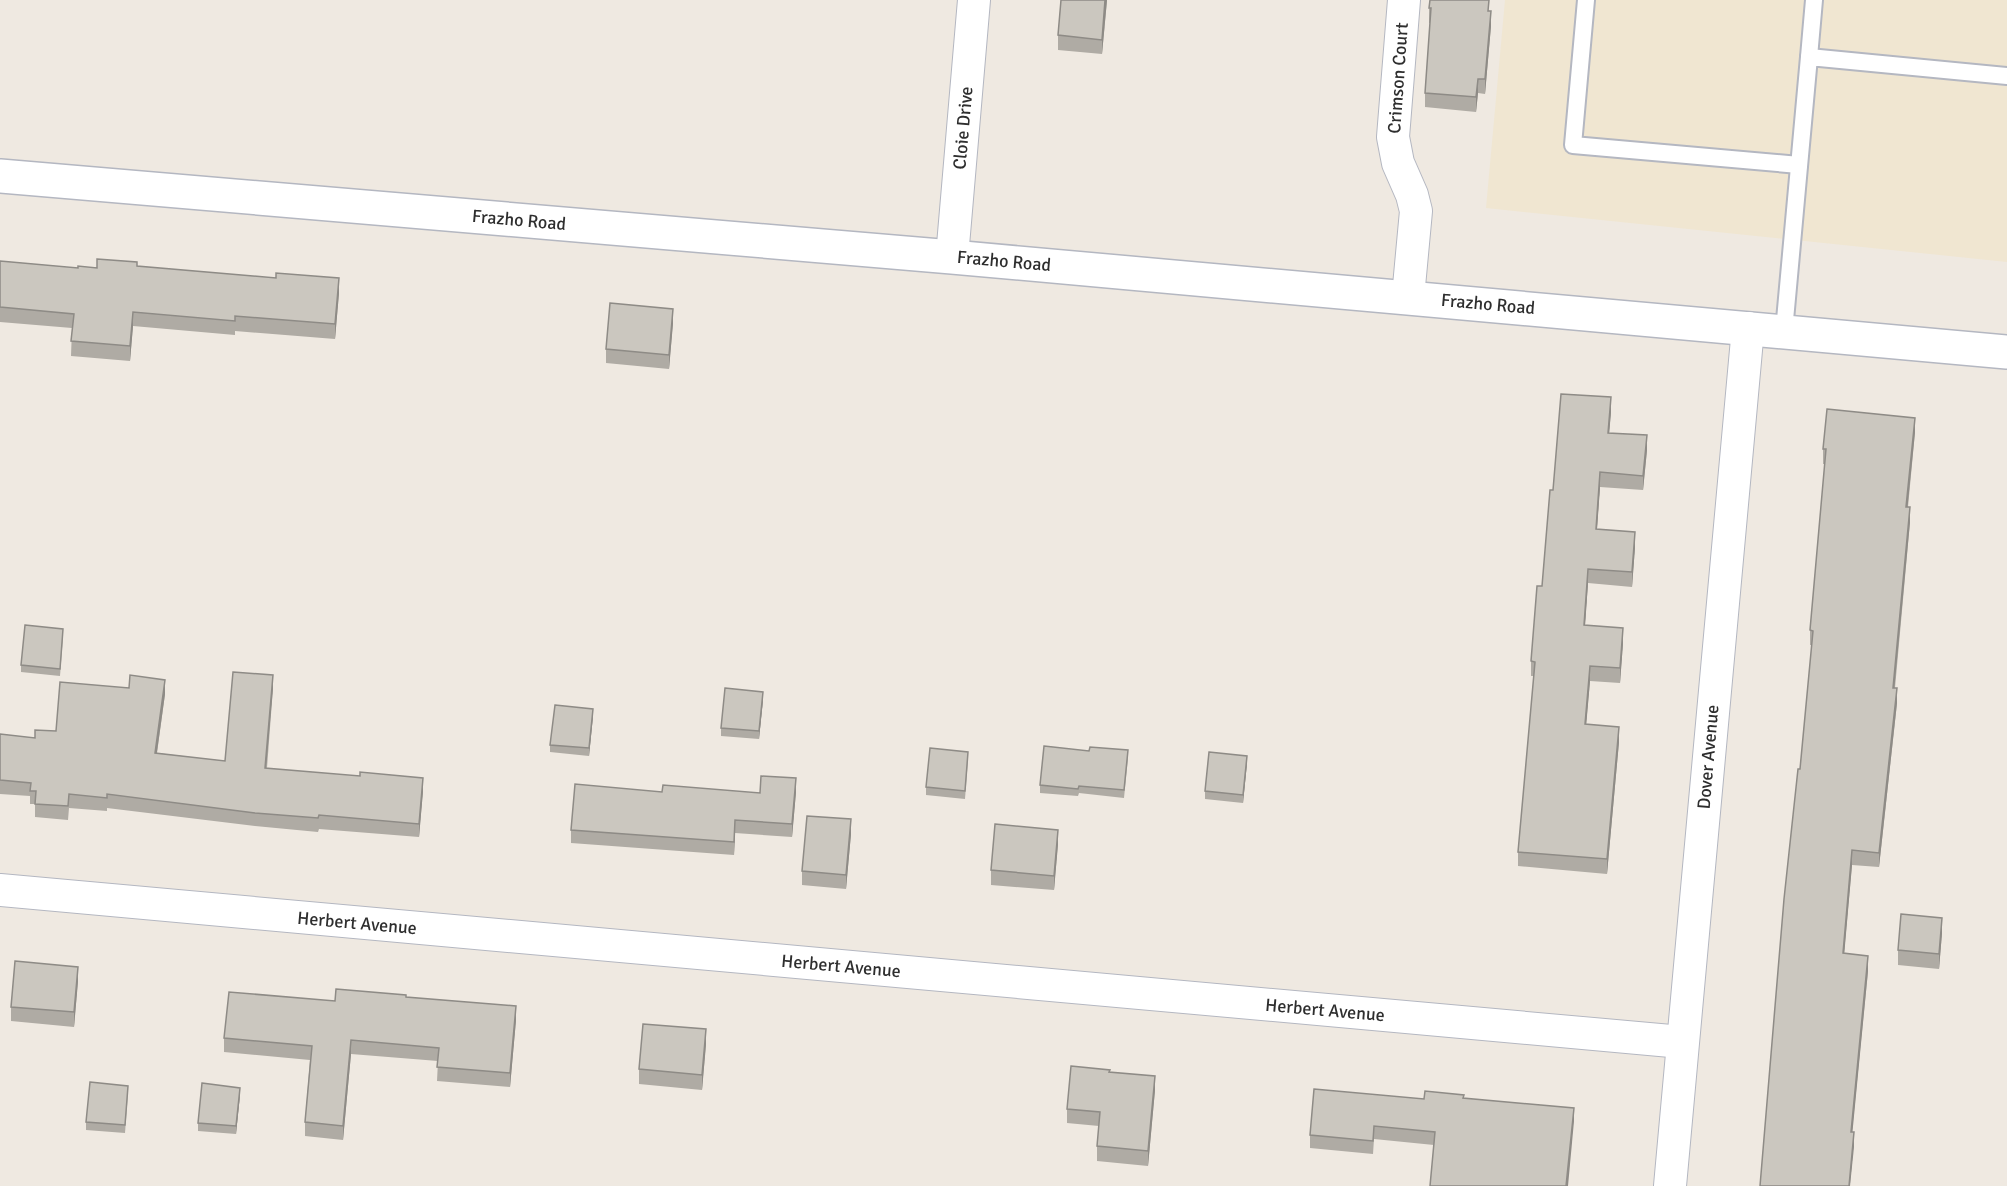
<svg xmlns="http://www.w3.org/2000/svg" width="2007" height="1186" viewBox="0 0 2007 1186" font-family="Signika,sans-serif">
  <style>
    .education { fill: #f0e6d1 }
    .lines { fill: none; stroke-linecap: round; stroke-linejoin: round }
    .service-casing { stroke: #b4b7c1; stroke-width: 20 }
    .minor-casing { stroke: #b4b7c1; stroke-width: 34 }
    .tertiary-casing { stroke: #b4b7c1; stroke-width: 36 }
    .service { stroke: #fff; stroke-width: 16 }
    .minor { stroke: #fff; stroke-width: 32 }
    .tertiary { stroke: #fff; stroke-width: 33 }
    .wall { fill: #afaba4 }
    .shaded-wall { fill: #8e8b86 }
    .building { fill: #cbc7bf; stroke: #8e8b86; stroke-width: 1.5 }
    .labels { text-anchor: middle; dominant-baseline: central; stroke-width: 4.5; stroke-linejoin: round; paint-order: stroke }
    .street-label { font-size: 18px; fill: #2e2e2e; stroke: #fff }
  </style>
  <rect width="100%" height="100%" fill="#efe9e1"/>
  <polygon class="education" points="1505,0 2007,0 2007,262 1486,208"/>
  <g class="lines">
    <g class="service-casing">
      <g id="service">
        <polyline points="1586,0 1573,145 1799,165"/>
        <polyline points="1809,57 1814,0"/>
        <polyline points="1784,331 1809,57 2007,76"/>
      </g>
    </g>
    <g class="minor-casing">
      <g id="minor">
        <polyline points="1404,0 1393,137 1398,163 1412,195 1416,211 1408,297"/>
        <polyline points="952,257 974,0"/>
        <polyline points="0,890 1682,1042"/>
        <polyline points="1670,1186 1748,328"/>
      </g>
    </g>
    <g class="tertiary-casing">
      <polyline id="tertiary" points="0,176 952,257 2007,352"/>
    </g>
    <use href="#service" class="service"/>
    <use href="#minor" class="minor"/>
    <use href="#tertiary" class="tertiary"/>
  </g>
  <g class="wall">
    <polygon points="1061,0 1107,0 1102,54 1058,50 1058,35"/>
    <polygon points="1429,8 1489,11 1491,26 1485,94 1478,93 1476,112 1425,107 1425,93 1430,23 1429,23"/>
    <polygon points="0,261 78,268 137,266 339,293 335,339 235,331 235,335 133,326 130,361 71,356 72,328 0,322"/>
    <polygon points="673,323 669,369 606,363 606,349"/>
    <polygon points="1611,412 1609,433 1647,450 1643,490 1600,487 1597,529 1635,547 1632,587 1588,583 1585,625 1623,643 1620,683 1590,681 1586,725 1619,742 1607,874 1518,866 1518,852 1534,676 1531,676 1531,661 1542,586 1553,490"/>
    <polygon points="1915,432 1908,507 1910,522 1895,688 1897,703 1879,867 1852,865 1844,954 1868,971 1852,1132 1854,1147 1800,769 1812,645 1810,645 1810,630 1825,464 1823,464 1823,449"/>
    <polygon points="63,637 60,676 21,672 21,665"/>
    <polygon points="273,688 267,768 423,791 419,837 319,829 318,832 255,826 107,808 107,811 69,808 68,820 35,817 35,804 30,804 30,796 0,794 0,734 35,738 56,731 165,694 157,753 225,761"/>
    <polygon points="763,700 759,739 721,736 721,728"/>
    <polygon points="593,716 589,756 550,752 550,745"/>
    <polygon points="1128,758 1124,798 1079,793 1078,796 1040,793 1040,785"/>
    <polygon points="968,759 965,799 926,795 926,787"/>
    <polygon points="1247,763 1243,803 1205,799 1205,791"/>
    <polygon points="662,792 760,793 796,792 792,837 735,833 734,855 571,843 571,830"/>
    <polygon points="851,834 846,889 802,885 802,871"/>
    <polygon points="1058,844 1054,890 991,885 991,870"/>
    <polygon points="1942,933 1939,969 1898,965 1898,950"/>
    <polygon points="78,981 74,1027 11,1021 11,1007"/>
    <polygon points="406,997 516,1020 510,1087 437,1081 438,1061 351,1054 343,1140 305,1136 305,1122 310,1060 224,1052 224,1038 335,1001"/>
    <polygon points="706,1044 702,1090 639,1084 639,1069"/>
    <polygon points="1110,1072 1155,1090 1148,1166 1097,1161 1097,1146 1099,1126 1067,1123 1067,1109"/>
    <polygon points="128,1093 125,1133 86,1130 86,1122"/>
    <polygon points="240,1095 236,1134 198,1131 198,1123"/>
    <polygon points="1464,1098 1574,1121 1434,1145 1374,1139 1373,1154 1310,1148 1310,1135 1424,1099"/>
  </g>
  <g class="shaded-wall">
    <polygon points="1105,0 1107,0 1102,54 1102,40"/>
    <polygon points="1491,11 1491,26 1485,94 1485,79"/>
    <polygon points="1478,79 1478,93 1476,112 1476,97"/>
    <polygon points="339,278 339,293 335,339 335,324"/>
    <polygon points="673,309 673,323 669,369 669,355"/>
    <polygon points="133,312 133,326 130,361 130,346"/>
    <polygon points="1611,397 1611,412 1608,447 1608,433"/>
    <polygon points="1915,418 1915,432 1906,522 1906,507"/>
    <polygon points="1647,435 1647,450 1643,490 1643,476"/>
    <polygon points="1600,472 1600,487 1596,543 1596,529"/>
    <polygon points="1910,507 1910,522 1893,702 1893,688"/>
    <polygon points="1635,532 1635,547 1632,587 1632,572"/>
    <polygon points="1588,569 1588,583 1584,640 1584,625"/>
    <polygon points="1623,628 1623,643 1620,683 1620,668"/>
    <polygon points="1590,666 1590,681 1585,739 1585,724"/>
    <polygon points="273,675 273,688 265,781 265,768"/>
    <polygon points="165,680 165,694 155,766 155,753"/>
    <polygon points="1897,688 1897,703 1879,867 1879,853"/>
    <polygon points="763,692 763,700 759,739 759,731"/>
    <polygon points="593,709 593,716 589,756 589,748"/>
    <polygon points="1619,727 1619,742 1607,874 1607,859"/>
    <polygon points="1247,756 1247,763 1243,803 1243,795"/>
    <polygon points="423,778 423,791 419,837 419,824"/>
    <polygon points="796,778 796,792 792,837 792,824"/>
    <polygon points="851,819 851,834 846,889 846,875"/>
    <polygon points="735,820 735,833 734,855 734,842"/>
    <polygon points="1058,830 1058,844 1054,890 1054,876"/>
    <polygon points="1852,850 1852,865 1843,968 1843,953"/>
    <polygon points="1942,918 1942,933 1939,969 1939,954"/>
    <polygon points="1868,956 1868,971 1851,1147 1851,1132"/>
    <polygon points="78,967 78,981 74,1027 74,1012"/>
    <polygon points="516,1006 516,1020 510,1087 510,1073"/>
    <polygon points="706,1029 706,1044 702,1090 702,1075"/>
    <polygon points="351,1040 351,1054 343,1140 343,1126"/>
    <polygon points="1155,1076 1155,1090 1148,1166 1148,1151"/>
    <polygon points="240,1088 240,1095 236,1134 236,1126"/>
    <polygon points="1574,1108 1574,1121 1568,1186 1566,1186"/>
    <polygon points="1854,1132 1854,1147 1850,1186 1849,1186"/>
  </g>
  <g class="building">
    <polygon points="1061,0 1105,0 1102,40 1058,35"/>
    <polygon points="1430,0 1489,0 1488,11 1491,11 1485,79 1478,79 1476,97 1425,93 1431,8 1429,8"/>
    <polygon points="97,259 137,262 137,266 276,278 276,273 339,278 335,324 235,316 235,321 133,312 130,346 71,341 74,314 0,307 0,261 78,268 78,266 97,268"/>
    <polygon points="610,303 673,309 669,355 606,349"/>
    <polygon points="1561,394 1611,397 1608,433 1647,435 1643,476 1600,472 1596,529 1635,532 1632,572 1588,569 1584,625 1623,628 1620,668 1590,666 1585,724 1619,727 1607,859 1518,852 1535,662 1531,661 1537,586 1542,586 1550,490 1553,490"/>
    <polygon points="1827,409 1915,418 1906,507 1910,507 1893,688 1897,688 1879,853 1852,850 1843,953 1868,956 1851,1132 1854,1132 1849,1186 1760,1186 1784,899 1798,769 1800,769 1813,631 1810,630 1826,449 1823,449"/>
    <polygon points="25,625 63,629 60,669 21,665"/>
    <polygon points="233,672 273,675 265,768 360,776 360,772 423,778 419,824 319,815 318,818 255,813 107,794 107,798 69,794 68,806 35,804 36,791 30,791 31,783 0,780 0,734 35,738 35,730 56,731 60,682 129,688 130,675 165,680 155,753 225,761"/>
    <polygon points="725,688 763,692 759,731 721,728"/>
    <polygon points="555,705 593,709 589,748 550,745"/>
    <polygon points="1044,746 1089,751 1090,747 1128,750 1124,790 1079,786 1078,789 1040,785"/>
    <polygon points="930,748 968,752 965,791 926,787"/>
    <polygon points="1209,752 1247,756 1243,795 1205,791"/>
    <polygon points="761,776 796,778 792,824 735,820 734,842 571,830 575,784 662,792 663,785 760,793"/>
    <polygon points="807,816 851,819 846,875 802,871"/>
    <polygon points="995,824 1058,830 1054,876 991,870"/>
    <polygon points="1901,914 1942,918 1939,954 1898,950"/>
    <polygon points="15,961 78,967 74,1012 11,1007"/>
    <polygon points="336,989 406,995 406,997 516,1006 510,1073 437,1067 439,1048 351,1040 343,1126 305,1122 312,1046 224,1038 229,992 335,1001"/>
    <polygon points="643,1024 706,1029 702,1075 639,1069"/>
    <polygon points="1071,1066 1110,1070 1109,1072 1155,1076 1148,1151 1097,1146 1100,1112 1067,1109"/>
    <polygon points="90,1082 128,1086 125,1125 86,1122"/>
    <polygon points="202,1083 240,1088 236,1126 198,1123"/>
    <polygon points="1314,1089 1424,1099 1425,1091 1464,1095 1463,1098 1574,1108 1566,1186 1430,1186 1435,1132 1374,1126 1373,1141 1310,1135"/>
  </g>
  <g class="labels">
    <g class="street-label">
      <text transform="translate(1398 78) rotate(-86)">Crimson Court</text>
      <text transform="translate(963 128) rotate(-85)">Cloie Drive</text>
      <text transform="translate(519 220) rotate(5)">Frazho Road</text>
      <text transform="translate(1004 261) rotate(5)">Frazho Road</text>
      <text transform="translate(1488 304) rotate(5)">Frazho Road</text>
      <text transform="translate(1708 757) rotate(-85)">Dover Avenue</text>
      <text transform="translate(357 923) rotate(5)">Herbert Avenue</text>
      <text transform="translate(841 966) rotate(5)">Herbert Avenue</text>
      <text transform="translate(1325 1010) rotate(5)">Herbert Avenue</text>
    </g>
  </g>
</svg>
